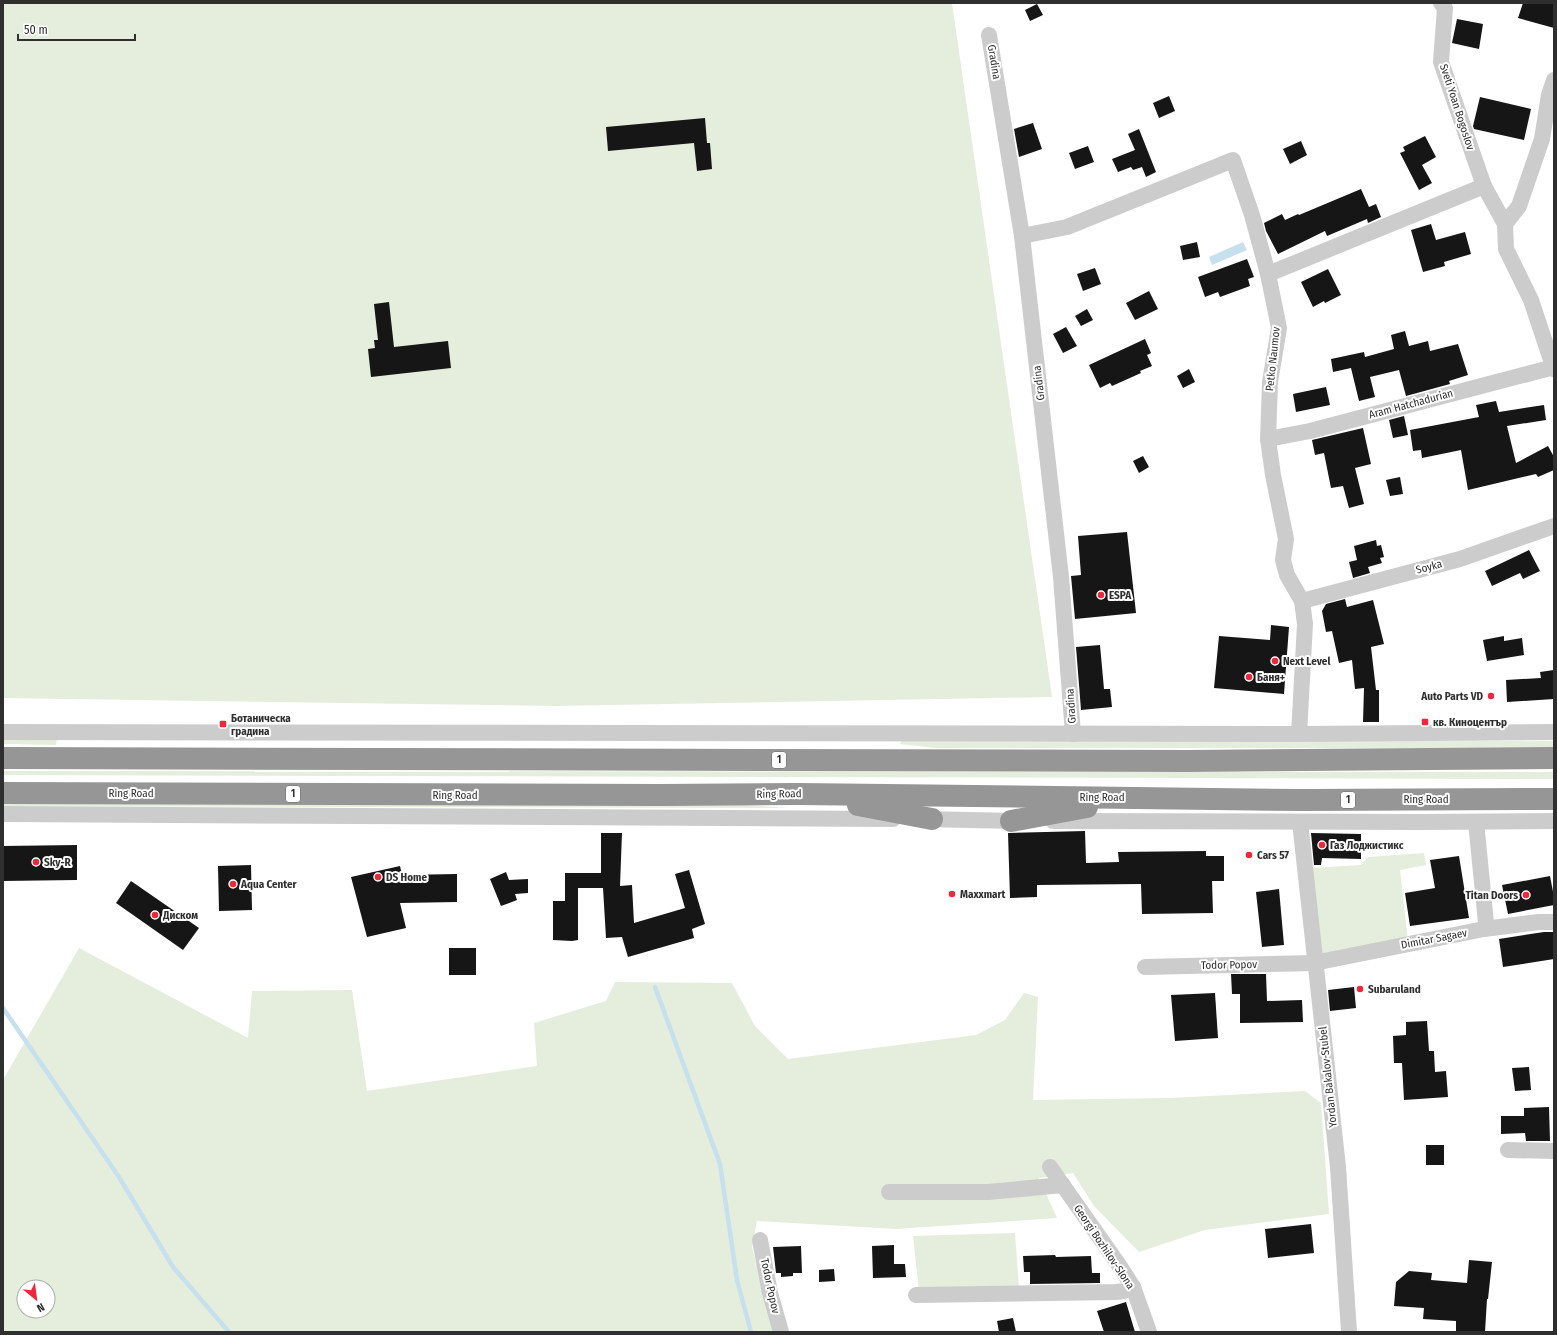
<svg xmlns="http://www.w3.org/2000/svg" width="1557" height="1335" viewBox="0 0 1557 1335" font-family="'Fira Sans Condensed',sans-serif">
  <style>
    .green { fill: #e5eddc; fill-rule: evenodd }
    .water { fill: #c7e0ee }
    .lines { fill: none; stroke-linecap: round; stroke-linejoin: round }
    .stream { stroke: #c7e0ee; stroke-width: 4.5 }
    .building { fill: #161616 }
    .street { stroke: #ccc; stroke-width: 16 }
    .highway { stroke: #969696; stroke-width: 22 }
    .poi-dot { fill: #ef273b; stroke: #fff; stroke-width: 1.5 }
    .labels { text-anchor: middle; dominant-baseline: central; stroke-width: 4; stroke-linejoin: round; paint-order: stroke }
    .shield { fill: #fff; stroke: #6d6d6d; stroke-width: 1 }
    .shield-label { font-size: 10px; font-weight: bold; fill: #2f2f2f }
    .street-label { font-size: 11px; fill: #2f2f2f; stroke: #fff }
    .poi-label { font-size: 11px; font-weight: bold; fill: #2f2f2f; stroke: #fff; text-anchor: start }
  </style>
  <rect width="100%" height="100%" fill="#fff"/>
  <g class="green">
    <polygon points="3,3 952,3 1052,697 554,706 3,698"/>
    <polygon points="3,737 57,737 56,745 3,744"/>
    <polygon points="902,740 1554,741 1554,748 935,748 900,744"/>
    <polygon points="3,771 1554,772 1554,779 3,775"/>
    <polygon points="3,801 713,803 789,808 3,806"/>
    <polygon points="1424,853 1426,865 1400,870 1408,941 1321,956 1311,868 1361,865 1368,857"/>
    <path d="M79,948L248,1038L252,991L352,990L367,1091L537,1066L534,1023L606,1001L615,982L732,983L755,1026L788,1059L976,1035L1005,1020L1024,993L1038,997L1033,1100L1171,1098L1305,1091L1321,1103L1329,1214L1205,1230L1139,1252L1094,1206L1073,1173L1039,1178L1057,1218L897,1229L757,1221L752,1247L775,1332H3V1080ZM24,1287H48V1311H24Z"/>
    <polygon points="1015,1233 1019,1288 919,1291 913,1236"/>
  </g>
  <polygon class="water" points="1243,242 1247,250 1212,265 1209,257"/>
  <g class="lines">
    <g class="stream">
      <polyline points="655,987 720,1164 737,1280 751,1332"/>
      <polyline points="3,1008 119,1177 173,1267 229,1332"/>
    </g>
  </g>
  <g class="building">
    <polygon points="1523,3 1554,3 1554,28 1518,18"/>
    <polygon points="1037,4 1043,15 1030,21 1025,10"/>
    <polygon points="1457,19 1483,24 1479,49 1452,43"/>
    <polygon points="1169,96 1175,111 1159,118 1153,103"/>
    <polygon points="1480,97 1531,109 1524,140 1474,129 1473,126"/>
    <polygon points="705,118 707,143 710,143 712,169 697,171 694,143 608,151 606,127"/>
    <polygon points="1033,123 1042,149 1019,157 1014,129"/>
    <polygon points="1139,129 1156,172 1146,177 1142,167 1133,170 1131,167 1118,172 1112,159 1135,150 1128,134"/>
    <polygon points="1425,136 1436,157 1422,165 1432,183 1419,190 1400,153 1405,151 1403,147"/>
    <polygon points="1301,141 1307,155 1290,164 1283,149"/>
    <polygon points="1088,146 1094,162 1075,169 1069,153"/>
    <polygon points="1361,189 1369,207 1376,204 1381,217 1368,223 1367,219 1327,236 1325,231 1278,254 1266,231 1264,223 1282,214 1285,220 1298,214 1299,215"/>
    <polygon points="1431,224 1436,240 1465,232 1471,254 1444,262 1445,266 1423,272 1411,230"/>
    <polygon points="1197,242 1200,257 1183,260 1180,246"/>
    <polygon points="1247,259 1254,277 1248,279 1250,286 1220,297 1218,292 1205,297 1198,277"/>
    <polygon points="1095,268 1101,284 1083,291 1077,274"/>
    <polygon points="1328,269 1341,295 1325,303 1324,301 1313,307 1301,282"/>
    <polygon points="1149,291 1158,309 1135,320 1126,303"/>
    <polygon points="389,302 394,347 448,341 451,368 371,377 368,349 375,348 374,340 378,340 374,304"/>
    <polygon points="1087,309 1093,320 1081,326 1075,316"/>
    <polygon points="1066,327 1077,346 1063,353 1053,334"/>
    <polygon points="1405,331 1409,346 1428,341 1430,351 1458,344 1468,375 1449,381 1450,384 1406,396 1399,370 1370,377 1375,397 1359,401 1351,368 1333,372 1331,359 1364,352 1365,357 1394,349 1391,335"/>
    <polygon points="1145,339 1151,353 1147,355 1152,366 1140,371 1141,373 1112,386 1110,383 1100,388 1089,365"/>
    <polygon points="1189,369 1195,382 1183,388 1177,376"/>
    <polygon points="1326,387 1330,405 1296,412 1293,394"/>
    <polygon points="1496,401 1499,412 1544,405 1546,420 1507,426 1516,463 1548,446 1554,457 1554,470 1538,477 1536,474 1468,490 1461,450 1422,458 1421,450 1413,451 1410,430 1479,417 1476,405"/>
    <polygon points="1404,416 1408,435 1393,438 1389,420"/>
    <polygon points="1363,428 1371,464 1355,468 1364,504 1349,508 1343,486 1331,488 1324,453 1315,455 1312,440"/>
    <polygon points="1143,456 1149,467 1139,473 1133,461"/>
    <polygon points="1400,477 1403,494 1390,496 1386,480"/>
    <polygon points="1127,532 1136,613 1075,619 1071,576 1081,575 1078,536"/>
    <polygon points="1376,540 1377,546 1381,545 1384,557 1380,558 1382,563 1368,567 1370,573 1353,578 1349,562 1357,560 1354,546"/>
    <polygon points="1529,550 1540,571 1523,579 1520,573 1492,586 1485,571"/>
    <polygon points="1345,599 1347,607 1373,600 1384,644 1371,647 1376,690 1379,690 1379,722 1363,722 1364,688 1355,689 1352,660 1339,663 1332,631 1326,632 1322,611 1326,604"/>
    <polygon points="1271,625 1289,627 1284,694 1214,688 1219,636 1270,640"/>
    <polygon points="1504,636 1504,641 1522,638 1524,655 1487,661 1483,640"/>
    <polygon points="1100,645 1104,689 1110,689 1112,707 1081,710 1076,647"/>
    <polygon points="1554,670 1554,699 1507,702 1506,680 1541,678 1540,672"/>
    <polygon points="1085,831 1086,863 1119,862 1118,852 1206,851 1206,856 1224,856 1224,881 1212,881 1213,913 1142,914 1141,884 1037,885 1037,897 1010,898 1008,833"/>
    <polygon points="601,833 622,833 620,886 632,885 634,923 685,908 675,874 689,870 705,924 692,929 694,938 628,957 622,937 606,938 603,888 578,888 578,940 572,941 553,940 553,901 565,901 565,873 601,873"/>
    <polygon points="1311,833 1361,834 1361,859 1322,858 1321,865 1314,865"/>
    <polygon points="77,845 77,880 3,881 3,846"/>
    <polygon points="1459,856 1469,918 1410,926 1405,893 1435,888 1430,860"/>
    <polygon points="251,865 252,910 219,911 218,866"/>
    <polygon points="400,866 402,875 457,874 457,902 400,903 406,928 367,937 351,877"/>
    <polygon points="506,872 509,880 528,879 528,893 515,894 517,900 501,906 490,879"/>
    <polygon points="1550,876 1554,897 1554,905 1508,914 1502,885"/>
    <polygon points="131,881 199,928 183,950 116,903"/>
    <polygon points="1279,889 1284,945 1262,947 1256,892"/>
    <polygon points="1544,932 1554,932 1554,959 1503,967 1499,939"/>
    <rect x="449" y="948" width="27" height="27"/>
    <polygon points="1231,974 1266,974 1267,1001 1302,1000 1303,1022 1240,1023 1240,994 1232,994"/>
    <polygon points="1354,987 1356,1008 1330,1011 1328,990"/>
    <polygon points="1215,993 1218,1038 1175,1041 1171,995"/>
    <polygon points="1427,1021 1429,1051 1434,1051 1435,1072 1446,1071 1448,1097 1404,1100 1402,1063 1394,1063 1393,1036 1406,1035 1406,1022"/>
    <polygon points="1529,1067 1531,1090 1515,1091 1512,1068"/>
    <polygon points="1549,1107 1550,1141 1526,1141 1525,1133 1501,1134 1501,1116 1524,1116 1524,1108"/>
    <rect x="1426" y="1145" width="18" height="20"/>
    <polygon points="1311,1224 1314,1253 1268,1258 1265,1229"/>
    <polygon points="894,1245 894,1264 905,1264 906,1277 873,1278 872,1246"/>
    <polygon points="801,1246 802,1273 793,1273 793,1276 781,1277 781,1273 776,1273 773,1247"/>
    <polygon points="1055,1255 1056,1257 1091,1256 1092,1273 1100,1273 1100,1283 1030,1284 1030,1272 1024,1272 1023,1256"/>
    <polygon points="1469,1260 1492,1262 1488,1299 1487,1299 1485,1332 1456,1332 1456,1321 1423,1319 1424,1308 1394,1306 1396,1282 1409,1271 1432,1273 1431,1280 1467,1283"/>
    <polygon points="834,1269 835,1281 819,1282 819,1270"/>
    <polygon points="1126,1302 1135,1332 1104,1332 1097,1311"/>
    <polygon points="1013,1318 1016,1332 999,1332 997,1321"/>
  </g>
  <g class="lines">
    <g class="street">
      <polyline points="1441,3 1445,8 1441,62 1484,186 1505,224 1506,249 1531,300 1554,369"/>
      <polyline points="989,35 1022,236 1061,577 1073,734"/>
      <polyline points="1505,224 1519,206 1542,139 1549,95 1554,80"/>
      <polyline points="1022,236 1067,227 1233,160 1252,215 1268,274 1279,328 1270,382 1268,439 1273,475 1286,539 1283,560 1287,575 1302,601 1305,624 1299,734"/>
      <polyline points="1268,274 1484,186"/>
      <polyline points="1268,439 1310,431 1554,367"/>
      <polyline points="1302,601 1460,559 1554,526"/>
      <polyline points="3,732 1299,734 1554,732"/>
      <polyline points="3,814 893,819"/>
      <polyline points="921,819 1021,821"/>
      <polyline points="1053,821 1421,822 1554,821"/>
      <polyline points="1300,822 1338,1167 1349,1332"/>
      <polyline points="1476,822 1486,923 1484,929"/>
      <polyline points="1145,967 1314,963 1484,929 1539,922 1554,922"/>
      <polyline points="1508,1150 1554,1151"/>
      <polyline points="1050,1167 1119,1265 1133,1287 1149,1332"/>
      <polyline points="889,1192 988,1192 1063,1185"/>
      <polyline points="760,1240 770,1293 781,1332"/>
      <polyline points="916,1295 1116,1292 1124,1291 1133,1287"/>
    </g>
    <g class="highway">
      <polyline points="3,758 1187,761 1554,758"/>
      <polyline points="3,793 660,795 798,794 1301,800 1554,799"/>
      <polyline points="858,805 932,819"/>
      <polyline points="1011,821 1087,807"/>
    </g>
  </g>
  <g class="poi-dot">
    <circle cx="1101" cy="595" r="4"/>
    <circle cx="1275" cy="661" r="4"/>
    <circle cx="1249" cy="677" r="4"/>
    <circle cx="1491" cy="696" r="4"/>
    <rect x="1421" y="718" width="8" height="8" rx="2"/>
    <rect x="219" y="720" width="8" height="8" rx="2"/>
    <circle cx="1322" cy="845" r="4"/>
    <circle cx="1249" cy="855" r="4"/>
    <circle cx="36" cy="862" r="4"/>
    <circle cx="378" cy="877" r="4"/>
    <circle cx="233" cy="884" r="4"/>
    <circle cx="952" cy="894" r="4"/>
    <circle cx="1526" cy="895" r="4"/>
    <circle cx="155" cy="915" r="4"/>
    <circle cx="1360" cy="989" r="4"/>
  </g>
  <g class="labels">
    <g class="shield">
      <rect x="772" y="752" width="14" height="16" rx="3"/>
      <rect x="286" y="786" width="14" height="16" rx="3"/>
      <rect x="1341" y="792" width="14" height="16" rx="3"/>
    </g>
    <g class="shield-label">
      <text x="779" y="760">1</text>
      <text x="293" y="794">1</text>
      <text x="1348" y="800">1</text>
    </g>
    <g class="street-label">
      <text transform="translate(994 62) rotate(81)">Gradina</text>
      <text transform="translate(1457 107) rotate(72)">Sveti Yoan Bogoslov</text>
      <text transform="translate(1273 359) rotate(-84)">Petko Naumov</text>
      <text transform="translate(1039 383) rotate(-97)">Gradina</text>
      <text transform="translate(1411 404) rotate(-15)">Aram Hatchadurian</text>
      <text transform="translate(1429 567) rotate(-15)">Soyka</text>
      <text transform="translate(1071 706) rotate(-94)">Gradina</text>
      <text x="131" y="793">Ring Road</text>
      <text transform="translate(779 794) rotate(-1)">Ring Road</text>
      <text x="455" y="795">Ring Road</text>
      <text x="1102" y="797">Ring Road</text>
      <text x="1426" y="799">Ring Road</text>
      <text transform="translate(1434 939) rotate(-11)">Dimitar Sagaev</text>
      <text transform="translate(1229 965) rotate(-1)">Todor Popov</text>
      <text transform="translate(1328 1077) rotate(-96)">Yordan Bakalov-Stubel</text>
      <text transform="translate(1104 1247) rotate(56)">Georgi Bozhilov-Slona</text>
      <text transform="translate(770 1286) rotate(78)">Todor Popov</text>
    </g>
    <g class="poi-label">
      <text x="1109" y="595">ESPA</text>
      <text x="1283" y="661">Next Level</text>
      <text x="1257" y="677">Баня+</text>
      <text x="1483" y="696" text-anchor="end">Auto Parts VD</text>
      <text x="231" y="718">Ботаническа<tspan x="231" dy="13">градина</tspan></text>
      <text x="1433" y="722">кв. Киноцентър</text>
      <text x="1330" y="845">Газ Лоджистикс</text>
      <text x="1257" y="855">Cars 57</text>
      <text x="44" y="862">Sky-R</text>
      <text x="386" y="877">DS Home</text>
      <text x="241" y="884">Aqua Center</text>
      <text x="960" y="894">Maxxmart</text>
      <text x="1518" y="895" text-anchor="end">Titan Doors</text>
      <text x="163" y="915">Диском</text>
      <text x="1368" y="989">Subaruland</text>
    </g>
  </g>
  <rect width="1557" height="1335" fill="none" stroke="#2f2f2f" stroke-width="8"/>
  <g transform="translate(36 1299) rotate(151)"><circle r="19" fill="#ffffff" stroke="#acacac"/>
  <path d="M0-3L7 15L0 10L-7 15Z" fill="#ef273b"/>
  <text y="-6" font-size="11" font-weight="bold" text-anchor="middle" fill="#2f2f2f">N</text>
  </g>
  <path d="M18 34v6h117v-6" fill="none" stroke="#2f2f2f" stroke-width="2"/>
  <text x="24" y="34" font-size="12" fill="#2f2f2f" stroke="#ffffff" stroke-width="3" paint-order="stroke">50 m</text>
</svg>
